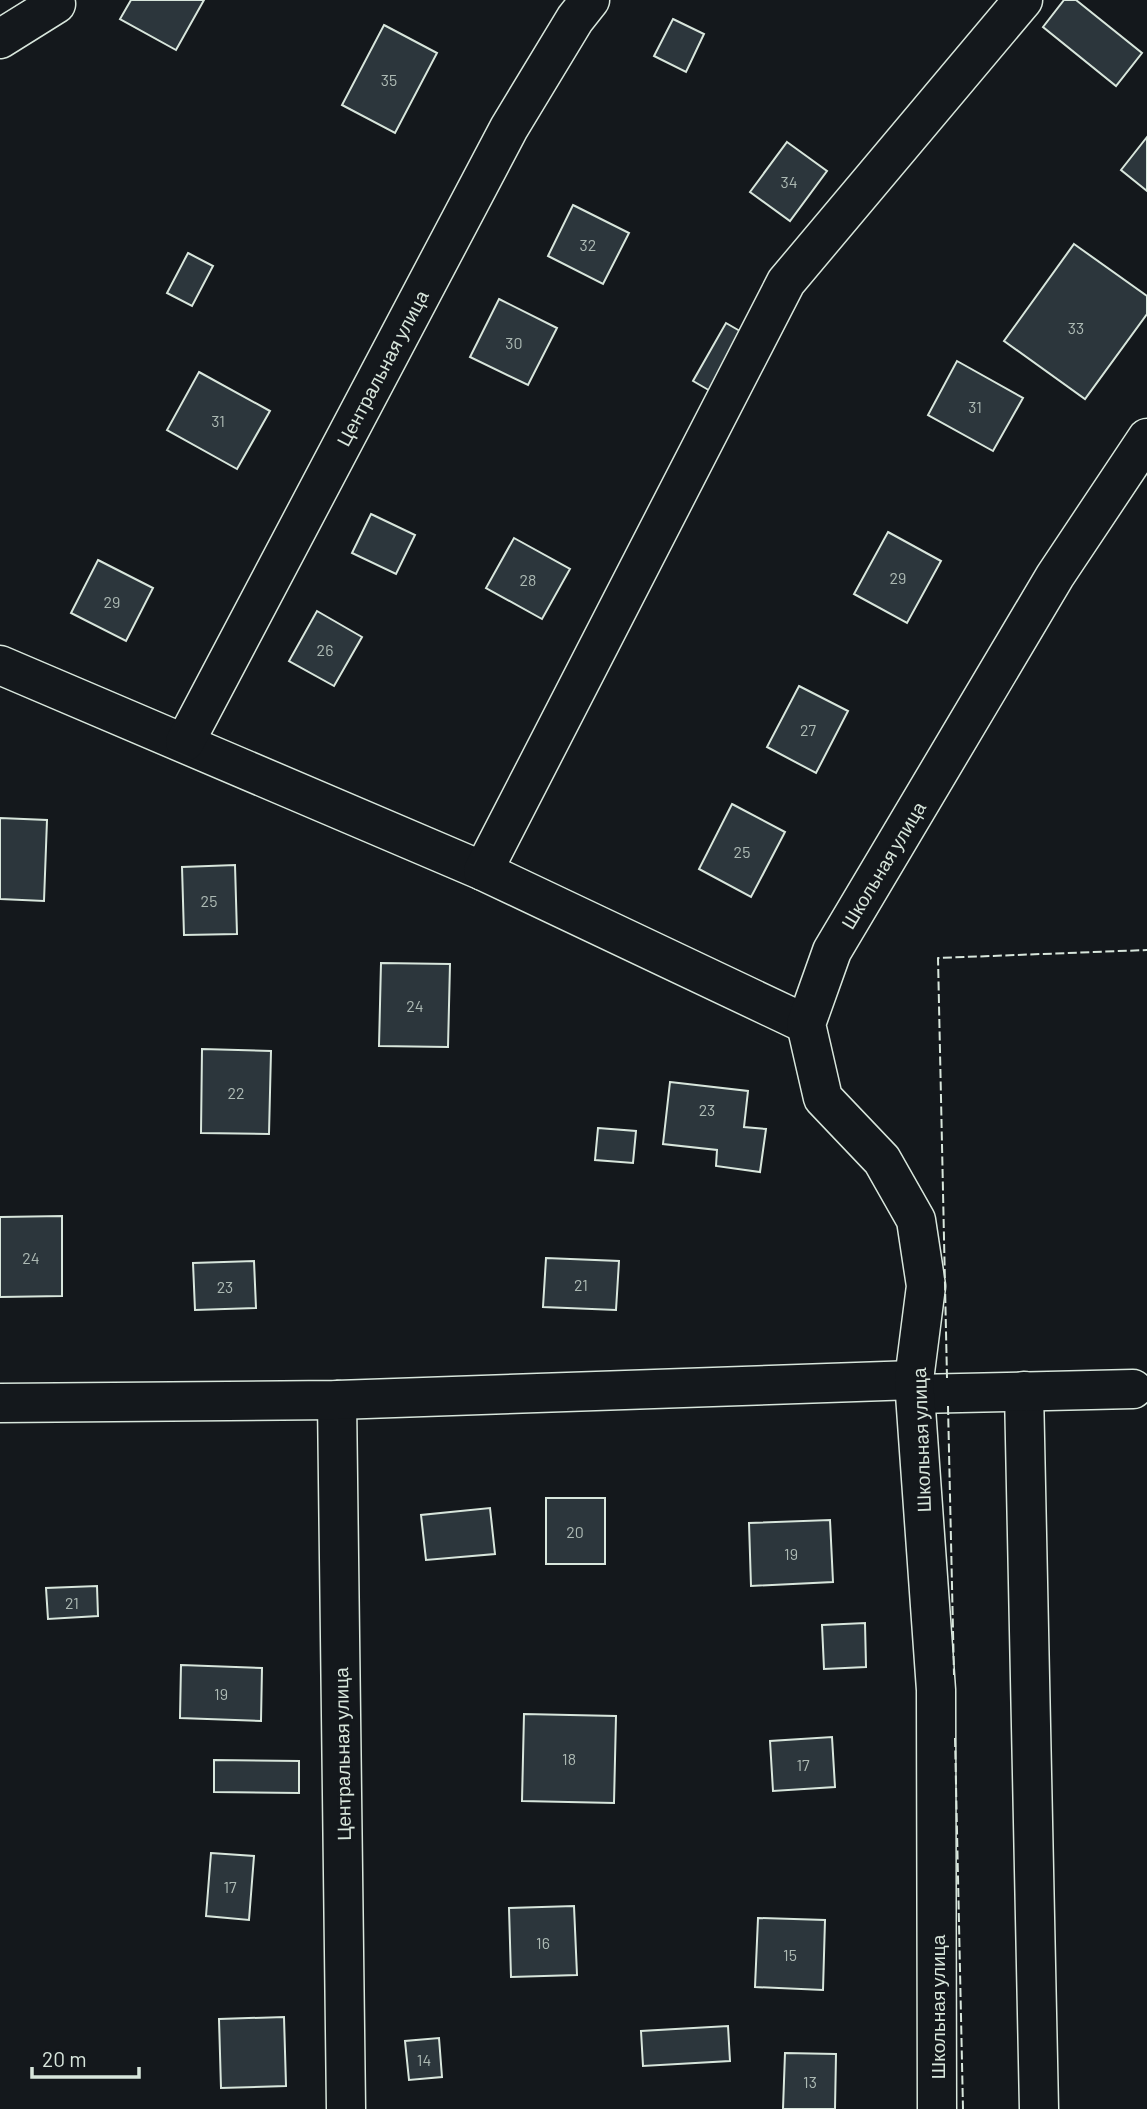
<svg xmlns="http://www.w3.org/2000/svg" width="1147" height="2109" viewBox="0 0 1147 2109" font-family="Barlow,sans-serif">
  <style>
    .building { fill: #2c363c; stroke: #d8e6dc; stroke-width: 2 }
    .lines { fill: none; stroke-linecap: round; stroke-linejoin: round }
    .minor-casing { stroke: #d8e6dc; stroke-width: 41 }
    .minor { stroke: #14181c; stroke-width: 38 }
    .fence { stroke: #d8e6dc; stroke-width: 2; stroke-dasharray: 9 3.5; stroke-linecap: butt }
    .labels { text-anchor: middle; dominant-baseline: central; stroke-width: 5; stroke-linejoin: round; paint-order: stroke }
    .number-label { font-size: 16px; fill: #adbab4 }
    .street-label { font-size: 19px; fill: #d8e6dc; stroke: #14181c }
  </style>
  <rect width="100%" height="100%" fill="#14181c"/>
  <g class="building">
    <polygon points="131,0 204,0 176,50 120,19"/>
    <polygon points="1064,0 1076,0 1142,53 1116,86 1043,27"/>
    <polygon points="673,19 704,34 686,72 654,56"/>
    <polygon points="384,25 437,53 395,133 342,105"/>
    <polygon points="1147,137 1147,191 1121,170"/>
    <polygon points="787,142 827,171 790,221 750,192"/>
    <polygon points="573,205 629,233 603,284 548,256"/>
    <polygon points="1074,244 1147,296 1147,314 1085,399 1004,341"/>
    <polygon points="188,253 213,266 192,306 167,293"/>
    <polygon points="499,299 557,328 528,385 470,357"/>
    <polygon points="726,323 752,338 719,396 693,381"/>
    <polygon points="957,361 1023,398 993,451 928,415"/>
    <polygon points="199,372 270,411 237,469 167,430"/>
    <polygon points="371,514 415,535 396,574 352,553"/>
    <polygon points="888,532 941,561 907,623 854,594"/>
    <polygon points="514,538 570,569 542,619 486,588"/>
    <polygon points="98,560 153,588 126,641 71,613"/>
    <polygon points="317,611 362,637 334,686 289,661"/>
    <polygon points="799,686 848,711 816,773 767,747"/>
    <polygon points="732,804 785,832 751,897 699,869"/>
    <polygon points="0,818 47,820 44,901 0,899"/>
    <polygon points="235,865 237,934 184,935 182,867"/>
    <polygon points="381,963 450,964 448,1047 379,1046"/>
    <polygon points="202,1049 271,1051 269,1134 201,1133"/>
    <polygon points="670,1082 748,1091 744,1127 766,1129 760,1172 716,1166 717,1150 663,1144"/>
    <polygon points="598,1128 636,1131 633,1163 595,1160"/>
    <polygon points="62,1216 62,1296 0,1297 0,1217"/>
    <polygon points="546,1258 619,1261 616,1310 543,1307"/>
    <polygon points="254,1261 256,1308 195,1310 193,1263"/>
    <rect x="546" y="1498" width="59" height="66"/>
    <polygon points="490,1508 495,1554 426,1560 421,1515"/>
    <polygon points="830,1520 833,1582 751,1586 749,1523"/>
    <polygon points="97,1586 98,1616 48,1619 46,1588"/>
    <polygon points="865,1623 866,1667 824,1669 822,1625"/>
    <polygon points="181,1665 262,1668 261,1721 180,1718"/>
    <polygon points="524,1714 616,1716 614,1803 522,1801"/>
    <polygon points="832,1737 835,1787 773,1791 770,1741"/>
    <polygon points="214,1760 299,1761 299,1793 214,1792"/>
    <polygon points="211,1853 254,1856 249,1920 206,1916"/>
    <polygon points="574,1906 577,1975 511,1977 509,1908"/>
    <polygon points="758,1918 825,1920 823,1990 755,1987"/>
    <polygon points="284,2017 286,2086 221,2088 219,2019"/>
    <polygon points="728,2026 730,2061 643,2066 641,2031"/>
    <polygon points="439,2038 442,2077 409,2080 405,2041"/>
    <polygon points="785,2053 836,2054 835,2109 783,2109"/>
  </g>
  <g class="lines">
    <g class="minor-casing">
      <g id="minor">
        <polyline points="0,39 56,4"/>
        <polyline points="0,665 483,871"/>
        <polyline points="185,742 509,128 575,19 590,0"/>
        <polyline points="806,1024 483,871 786,282 1023,0"/>
        <polyline points="1024,1391 1039,2109"/>
        <polyline points="915,1394 1133,1389"/>
        <polyline points="337,1400 346,2109"/>
        <polyline points="0,1403 337,1400 914,1380"/>
        <polyline points="937,2109 936,1690 914,1380 926,1286 916,1220 882,1160 823,1098 806,1024 832,951 1055,576 1147,438"/>
      </g>
    </g>
    <use href="#minor" class="minor"/>
    <g class="fence">
      <polyline points="947,1378 938,958 1147,950"/>
      <polyline points="948,1406 954,1675"/>
      <polyline points="955,1738 963,2109"/>
    </g>
  </g>
  <g class="labels">
    <g class="number-label">
      <text x="389" y="79">35</text>
      <text x="789" y="181">34</text>
      <text x="588" y="244">32</text>
      <text x="1076" y="327">33</text>
      <text x="514" y="342">30</text>
      <text x="975" y="406">31</text>
      <text x="218" y="420">31</text>
      <text x="898" y="577">29</text>
      <text x="528" y="579">28</text>
      <text x="112" y="601">29</text>
      <text x="325" y="649">26</text>
      <text x="808" y="729">27</text>
      <text x="742" y="851">25</text>
      <text x="209" y="900">25</text>
      <text x="415" y="1005">24</text>
      <text x="236" y="1092">22</text>
      <text x="707" y="1109">23</text>
      <text x="31" y="1257">24</text>
      <text x="581" y="1284">21</text>
      <text x="225" y="1286">23</text>
      <text x="575" y="1531">20</text>
      <text x="791" y="1553">19</text>
      <text x="72" y="1602">21</text>
      <text x="221" y="1693">19</text>
      <text x="569" y="1758">18</text>
      <text x="803" y="1764">17</text>
      <text x="230" y="1886">17</text>
      <text x="543" y="1942">16</text>
      <text x="790" y="1954">15</text>
      <text x="424" y="2059">14</text>
      <text x="810" y="2081">13</text>
    </g>
    <g class="street-label">
      <text transform="translate(382 368) rotate(-62)">Центральная улица</text>
      <text transform="translate(883 865) rotate(-59)">Школьная улица</text>
      <text transform="translate(921 1440) rotate(-92)">Школьная улица</text>
      <text transform="translate(342 1754) rotate(-91)">Центральная улица</text>
      <text transform="translate(937 2007) rotate(-90)">Школьная улица</text>
    </g>
  </g>
  <path d="M32 2067v10h107v-10" fill="none" stroke="#d8e6dc" stroke-width="3.5"/>
  <text x="42" y="2067" font-size="21" fill="#d8e6dc" stroke="#14181c" stroke-width="5" paint-order="stroke">20 m</text>
</svg>
